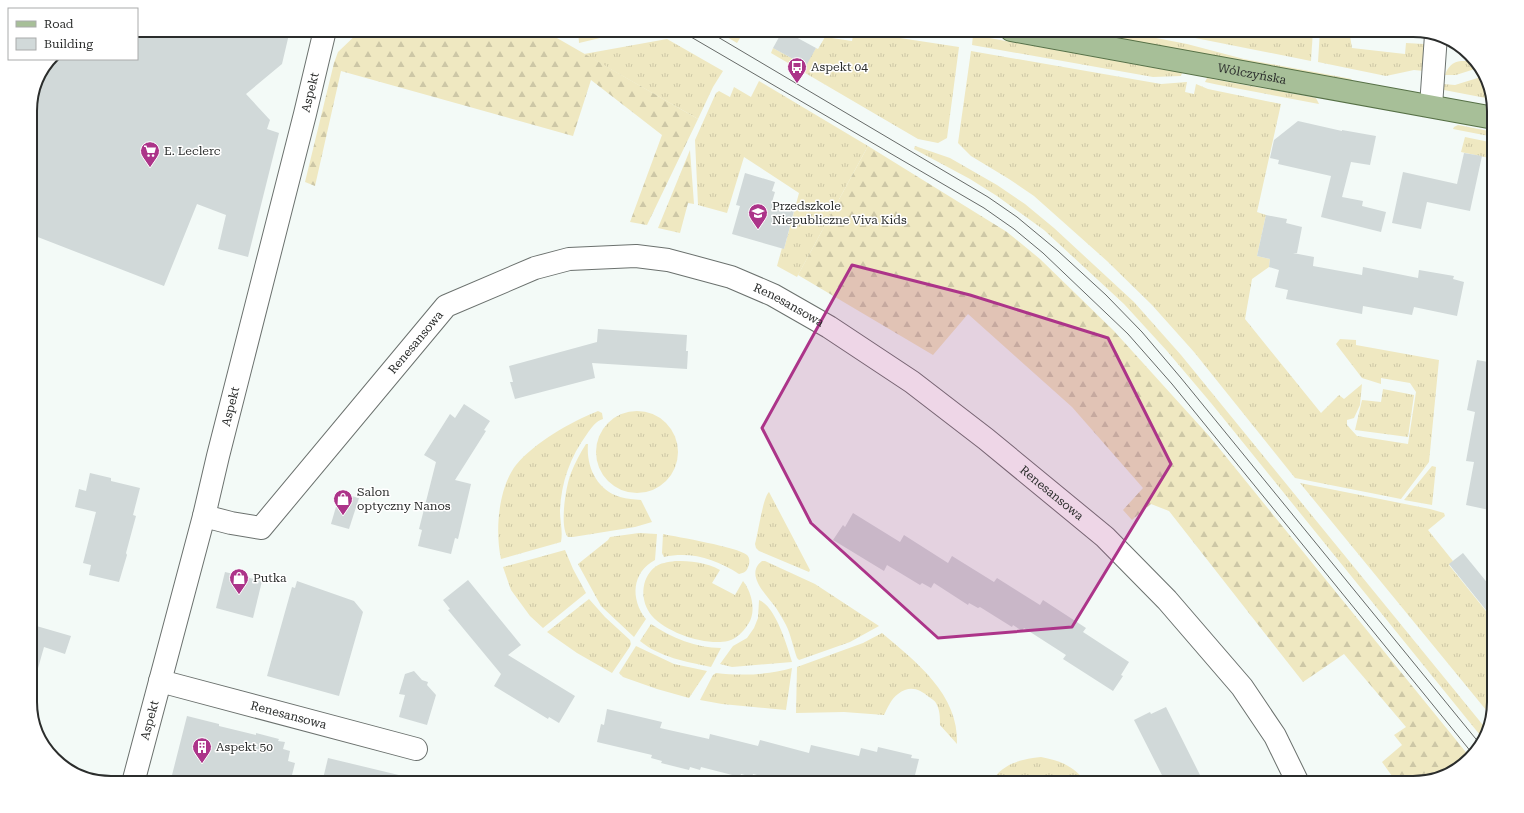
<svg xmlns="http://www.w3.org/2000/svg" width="1524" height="813" viewBox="0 0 1524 813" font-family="'Roboto Serif',serif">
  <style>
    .grass { fill: url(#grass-tufts) }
    .forest { fill: url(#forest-firs) }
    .building { fill: #d1d9d9 }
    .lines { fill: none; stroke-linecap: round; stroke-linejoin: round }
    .minor-casing { stroke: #6b716e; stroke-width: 24 }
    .major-casing { stroke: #567046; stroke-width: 24 }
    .minor { stroke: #fff; stroke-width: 22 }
    .major { stroke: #a7bf98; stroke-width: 22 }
    .tram { stroke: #666a68; stroke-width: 1 }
    .marked { fill: #ac3489; fill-opacity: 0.2; stroke: #ac3489; stroke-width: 3; stroke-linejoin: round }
    .labels { text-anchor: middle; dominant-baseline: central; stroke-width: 3; stroke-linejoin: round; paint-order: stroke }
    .poi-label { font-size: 12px; fill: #2b2d2c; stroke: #fff; text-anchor: start }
    .street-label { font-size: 12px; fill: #2b2d2c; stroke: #fff }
    .rim { fill: none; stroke: #2b2d2c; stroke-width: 2 }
  </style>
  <defs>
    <pattern id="grass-tufts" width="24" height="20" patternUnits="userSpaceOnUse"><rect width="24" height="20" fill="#efe8c1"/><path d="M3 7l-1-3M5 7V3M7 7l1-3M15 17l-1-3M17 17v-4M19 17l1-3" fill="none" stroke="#cdc7a6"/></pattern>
    <pattern id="forest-firs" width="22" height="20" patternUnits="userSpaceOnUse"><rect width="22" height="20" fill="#efe8c1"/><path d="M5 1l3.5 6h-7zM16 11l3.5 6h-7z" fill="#cdc7a6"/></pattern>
  </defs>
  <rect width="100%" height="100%" fill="#f3faf7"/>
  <g class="grass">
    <polygon points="578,30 634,30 579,43"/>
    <polygon points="715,30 745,30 737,43"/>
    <polygon points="1066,30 1115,30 1187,44 1244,59 1352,79 1349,82"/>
    <polygon points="1155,30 1313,30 1311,61"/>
    <polygon points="1320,30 1349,30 1352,48 1405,54 1406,43 1424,44 1424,71 1414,70 1386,76 1318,62"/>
    <polygon points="854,31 959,47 947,138 938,143 918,139 771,53 773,48 805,65 816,48 818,49 825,37 852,41"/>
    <polygon points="973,35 1182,73 1181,76 1153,77 972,45"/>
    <polygon points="667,39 723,71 713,87 698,119 584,54"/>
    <polygon points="971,51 1161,84 1187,82 1185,92 1194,94 1196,84 1208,89 1281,104 1257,212 1266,215 1257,256 1270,259 1269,267 1252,279 1245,319 1321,413 1339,395 1344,399 1362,384 1360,405 1354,418 1347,420 1347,425 1357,436 1408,444 1416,392 1410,383 1381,378 1381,384 1362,378 1336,344 1340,339 1356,340 1356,345 1439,360 1429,462 1401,499 1295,478 1194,352 1152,305 1107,261 1034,196 1009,179 971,156 958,143"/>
    <path d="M1461,61H1475L1481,67L1456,75H1445C1448,66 1453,62 1461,61Z"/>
    <polygon points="1484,76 1491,99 1444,90 1443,84 1455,85"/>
    <polygon points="1207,78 1316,98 1319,104 1219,85 1205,82"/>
    <polygon points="759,81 868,146 797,277 777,266 782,248 784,249 799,193 744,157 727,213 698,205 695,140 716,93 719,91 730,97 734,87 751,97"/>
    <polygon points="1458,125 1494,132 1494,137 1453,129 1454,127"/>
    <polygon points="1465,137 1494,143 1494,159 1461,152"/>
    <polygon points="915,146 950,158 997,185 1025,204 1054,228 1134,302 1181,355 1487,730 1486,738 1484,740 1211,403 1167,351 1124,304 1044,230 997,196 970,179 914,149"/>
    <polygon points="1383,389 1414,395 1408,437 1355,430 1362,400 1381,402"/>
    <circle cx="637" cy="452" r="41"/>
    <path d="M598,411L602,413L603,419C596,421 591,428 587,434C570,457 561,483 560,511C560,521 563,532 561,542L501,559C495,532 498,488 516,465C535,442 571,422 598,411Z"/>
    <path d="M586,444H588C586,467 597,490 620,497C627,499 634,499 641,500L652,522L635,527L573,537H568C559,527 566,485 571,473C575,463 580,453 586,444Z"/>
    <polygon points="1432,466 1436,467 1432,505 1404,500"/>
    <polygon points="1300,483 1430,509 1444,513 1445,516 1428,530 1453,561 1449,565 1494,621 1494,702 1491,716"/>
    <path d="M769,492L810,570L809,572L759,551L756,548L755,544C758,534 763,497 769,492Z"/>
    <path d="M639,533L657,534L655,560C632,572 630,599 646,619L634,637L601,606L578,564L608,540L610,537Z"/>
    <path d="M663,534C677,537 738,547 747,555C750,558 750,563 748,567C747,571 744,573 739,574C716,559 691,551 664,557L662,553Z"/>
    <polygon points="565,550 573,569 586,593 543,628 530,616 511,590 503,567"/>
    <path d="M675,561C690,561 706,562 720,570L712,583L735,595L743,581C751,591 756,609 750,621C745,630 738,638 728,641C706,646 667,633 652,616C640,602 640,579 655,567C660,563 668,562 675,561Z"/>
    <path d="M762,561H765L815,584L879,626L850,642L799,660L797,658C793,647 791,635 786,625C782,618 778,610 773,604C765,593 745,574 762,561Z"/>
    <polygon points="589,599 605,617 630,640 631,644 629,648 612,673 577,653 547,632"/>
    <path d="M759,600C776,607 787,646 792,662L732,667L720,664L733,646L747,638L754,628L758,618Z"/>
    <path d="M651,624C672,638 696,648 721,648L711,667C687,662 659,657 640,641Z"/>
    <path d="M882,633C916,662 959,694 957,744L940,725C940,717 940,710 936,703C935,701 932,699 929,697C919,689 910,685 898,694C891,699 888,707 884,715L844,712L796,713L797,667L863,643Z"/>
    <polygon points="636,646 674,664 707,671 689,698 657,689 623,677 619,673"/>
    <path d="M792,668L786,710L722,704L700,700L713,675L716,673C741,676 767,675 792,668Z"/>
    <path d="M1041,757C1062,761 1073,766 1087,783H991C1001,764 1021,759 1041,757Z"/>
  </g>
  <g class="forest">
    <polygon points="361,30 543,30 698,119 647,225 630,222 662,135 591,80 573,136 341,71 315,186 305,182 334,63 338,52"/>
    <polygon points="868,146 1007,232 1040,259 1114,331 1210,437 1469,756 1454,772 1413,783 1397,783 1382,762 1402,745 1394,735 1406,727 1344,654 1303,682 1169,511 1151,504 1132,520 1123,510 1143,488 1072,407 968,314 933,355 798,275"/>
    <polygon points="690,150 694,204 688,203 680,233 658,228"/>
  </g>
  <g class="building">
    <polygon points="137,30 290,30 282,64 246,94 270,120 267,129 279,133 248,257 218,249 226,215 197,204 164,286 30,234 30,106 36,80 50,59 137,59"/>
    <polygon points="783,30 816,48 806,66 773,48"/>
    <polygon points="1298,121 1342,131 1342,130 1376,136 1370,165 1351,162 1342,197 1363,201 1362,206 1386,212 1381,232 1321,217 1331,176 1278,164 1279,160 1270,158 1274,140"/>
    <polygon points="1464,153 1482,156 1470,211 1427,202 1421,229 1392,223 1403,172 1457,184"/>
    <polygon points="745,173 775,182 772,191 775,192 772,202 778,203 777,206 794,211 784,249 732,234 740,206 736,205"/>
    <polygon points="1266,215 1287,219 1286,223 1302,227 1297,253 1293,253 1314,257 1313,266 1362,275 1363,267 1418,278 1419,270 1454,276 1453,279 1464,282 1457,316 1414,307 1412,315 1363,306 1362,314 1286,299 1288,290 1275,287 1279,270 1269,267 1270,259 1257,256"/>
    <polygon points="598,329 687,335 686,351 688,351 687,369 592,363 595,378 515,399 510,382 513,382 509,366 597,342"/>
    <polygon points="1477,360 1494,363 1494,511 1466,505 1474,462 1466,461 1475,412 1467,410"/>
    <polygon points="464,404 490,421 484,430 486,431 455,480 471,484 458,539 455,538 451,554 418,546 422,530 419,529 436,462 424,455 450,414 455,418"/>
    <polygon points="90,473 111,478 111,481 140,488 133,515 136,516 126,553 127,555 119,582 89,575 91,565 83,563 96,512 75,507 79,489 86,491"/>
    <polygon points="340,493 359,498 349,529 331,524"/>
    <polygon points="853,513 900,542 904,535 948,563 952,556 994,582 997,578 1040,605 1043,600 1086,628 1083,632 1129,662 1121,675 1123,676 1113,691 1063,659 1066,655 1024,628 1022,631 1013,625 1012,627 980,607 978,608 969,603 968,605 934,583 931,588 922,583 920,585 887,565 884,571 833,540 843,525 845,527"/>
    <polygon points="1463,553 1494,591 1494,620 1449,564"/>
    <polygon points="225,572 262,581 253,618 216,608"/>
    <polygon points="468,580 521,645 508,655 575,696 559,723 549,717 548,719 494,686 501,674 448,610 450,609 443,600"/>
    <polygon points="297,581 354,601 363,612 339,696 267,676 292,587 295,588"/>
    <polygon points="33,625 71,636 65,654 44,647 35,679 30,678 30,636"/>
    <polygon points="414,671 422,680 428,682 427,685 436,695 427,725 399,717 405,695 399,694 405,674"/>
    <polygon points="1166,707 1204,783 1166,783 1134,720 1150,712 1151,714"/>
    <polygon points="607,709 662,722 660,728 709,739 710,734 758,746 760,740 809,753 811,745 859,756 861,748 877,752 878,747 912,755 911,758 919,759 913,783 825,783 803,778 801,783 790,783 753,774 752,777 741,774 740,777 701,767 700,770 690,767 689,770 661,763 662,761 651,758 652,755 597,742 601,724 604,725"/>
    <polygon points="187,716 219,724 219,726 256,735 256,733 279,739 278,741 285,742 283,749 290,751 288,761 295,763 290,783 170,783"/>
    <polygon points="328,758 407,777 407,783 322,783"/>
  </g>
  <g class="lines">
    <g class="minor-casing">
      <g id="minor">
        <polyline points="1431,106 1436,35"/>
        <path id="s1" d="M204,516L231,523L261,528L446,306L535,268L569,259L636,256L668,260L731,277L773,295L829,327L912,382L986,439L1105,537L1167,600L1242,687L1275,736L1298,783"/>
        <path id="s2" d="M160,681L416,749"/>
        <path id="s3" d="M133,783L204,516L218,456L305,114L325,30"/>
      </g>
    </g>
    <g class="major-casing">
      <g id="major">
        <path id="s4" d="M1011,30L1494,118"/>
      </g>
    </g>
    <use href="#minor" class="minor"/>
    <use href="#major" class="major"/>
    <g class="tram">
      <polyline points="679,30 984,208 1014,229 1043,253 1128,334 1172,384 1472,753"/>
      <polyline points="706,30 988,197 1017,217 1058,251 1106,295 1142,332 1181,378 1480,744"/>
    </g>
  </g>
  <path class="marked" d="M852,265L970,295L1108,338L1171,464L1072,627L938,638L811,523L762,428Z"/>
  <defs>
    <g id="bus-pin" transform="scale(1)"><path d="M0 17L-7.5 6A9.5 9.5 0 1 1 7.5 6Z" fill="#ac3489" stroke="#fff"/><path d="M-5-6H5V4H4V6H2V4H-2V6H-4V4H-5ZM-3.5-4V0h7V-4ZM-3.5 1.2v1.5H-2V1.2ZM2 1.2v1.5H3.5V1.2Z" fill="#fff"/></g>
    <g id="supermarket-pin" transform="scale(1)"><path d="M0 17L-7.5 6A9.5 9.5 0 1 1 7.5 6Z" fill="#ac3489" stroke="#fff"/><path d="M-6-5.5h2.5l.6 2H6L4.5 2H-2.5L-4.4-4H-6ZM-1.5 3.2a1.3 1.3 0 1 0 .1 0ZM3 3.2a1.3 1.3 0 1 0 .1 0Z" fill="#fff"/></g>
    <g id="school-pin" transform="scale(1)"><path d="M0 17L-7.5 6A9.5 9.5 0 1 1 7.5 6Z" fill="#ac3489" stroke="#fff"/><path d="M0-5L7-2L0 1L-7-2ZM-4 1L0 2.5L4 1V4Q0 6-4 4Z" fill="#fff"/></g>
    <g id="shop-pin" transform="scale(1)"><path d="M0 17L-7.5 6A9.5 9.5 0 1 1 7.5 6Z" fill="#ac3489" stroke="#fff"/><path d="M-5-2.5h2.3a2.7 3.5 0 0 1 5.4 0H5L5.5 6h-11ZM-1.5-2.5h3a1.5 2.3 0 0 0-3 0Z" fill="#fff"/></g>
    <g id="building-pin" transform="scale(1)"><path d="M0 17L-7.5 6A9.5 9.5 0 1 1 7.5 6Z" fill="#ac3489" stroke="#fff"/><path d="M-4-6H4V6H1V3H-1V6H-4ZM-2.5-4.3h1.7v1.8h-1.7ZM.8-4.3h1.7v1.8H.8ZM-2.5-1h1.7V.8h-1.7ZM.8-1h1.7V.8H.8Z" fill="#fff"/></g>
  </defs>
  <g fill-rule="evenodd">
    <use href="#bus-pin" x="797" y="67"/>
    <use href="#supermarket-pin" x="150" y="151"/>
    <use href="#school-pin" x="758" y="213"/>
    <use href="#shop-pin" x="343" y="499"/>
    <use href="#shop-pin" x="239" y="578"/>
    <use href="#building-pin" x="202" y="747"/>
  </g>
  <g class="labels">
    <g class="poi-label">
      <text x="811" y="67">Aspekt 04</text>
      <text x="164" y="151">E. Leclerc</text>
      <text x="772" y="206">Przedszkole<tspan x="772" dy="14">Niepubliczne Viva Kids</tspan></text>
      <text x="357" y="492">Salon<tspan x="357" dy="14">optyczny Nanos</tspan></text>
      <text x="253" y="578">Putka</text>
      <text x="216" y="747">Aspekt 50</text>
    </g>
    <g class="street-label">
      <text stroke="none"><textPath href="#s4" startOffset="245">Wólczyńska</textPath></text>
      <text stroke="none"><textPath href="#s3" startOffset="713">Aspekt</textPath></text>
      <text stroke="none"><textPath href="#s1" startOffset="708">Renesansowa</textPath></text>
      <text stroke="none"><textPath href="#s1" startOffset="300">Renesansowa</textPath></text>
      <text stroke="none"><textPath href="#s3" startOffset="389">Aspekt</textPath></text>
      <text stroke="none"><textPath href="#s1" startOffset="1032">Renesansowa</textPath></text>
      <text stroke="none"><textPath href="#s2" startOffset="133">Renesansowa</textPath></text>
      <text stroke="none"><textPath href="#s3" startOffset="65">Aspekt</textPath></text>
    </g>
  </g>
  <path d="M0 0H1524V813H0ZM111 37H1413A74 74 0 0 1 1487 111V702A74 74 0 0 1 1413 776H111A74 74 0 0 1 37 702V111A74 74 0 0 1 111 37Z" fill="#fff" fill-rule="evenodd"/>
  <path class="rim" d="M111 37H1413A74 74 0 0 1 1487 111V702A74 74 0 0 1 1413 776H111A74 74 0 0 1 37 702V111A74 74 0 0 1 111 37Z"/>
  <rect x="8" y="8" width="130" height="52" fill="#ffffff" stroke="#aaabab"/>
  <rect x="16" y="21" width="20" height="6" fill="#a7bf98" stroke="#aaabab"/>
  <text x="44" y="28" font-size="12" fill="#2b2d2c">Road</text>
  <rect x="16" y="38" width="20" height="12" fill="#d1d9d9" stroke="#aaabab"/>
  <text x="44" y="48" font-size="12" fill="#2b2d2c">Building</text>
</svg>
